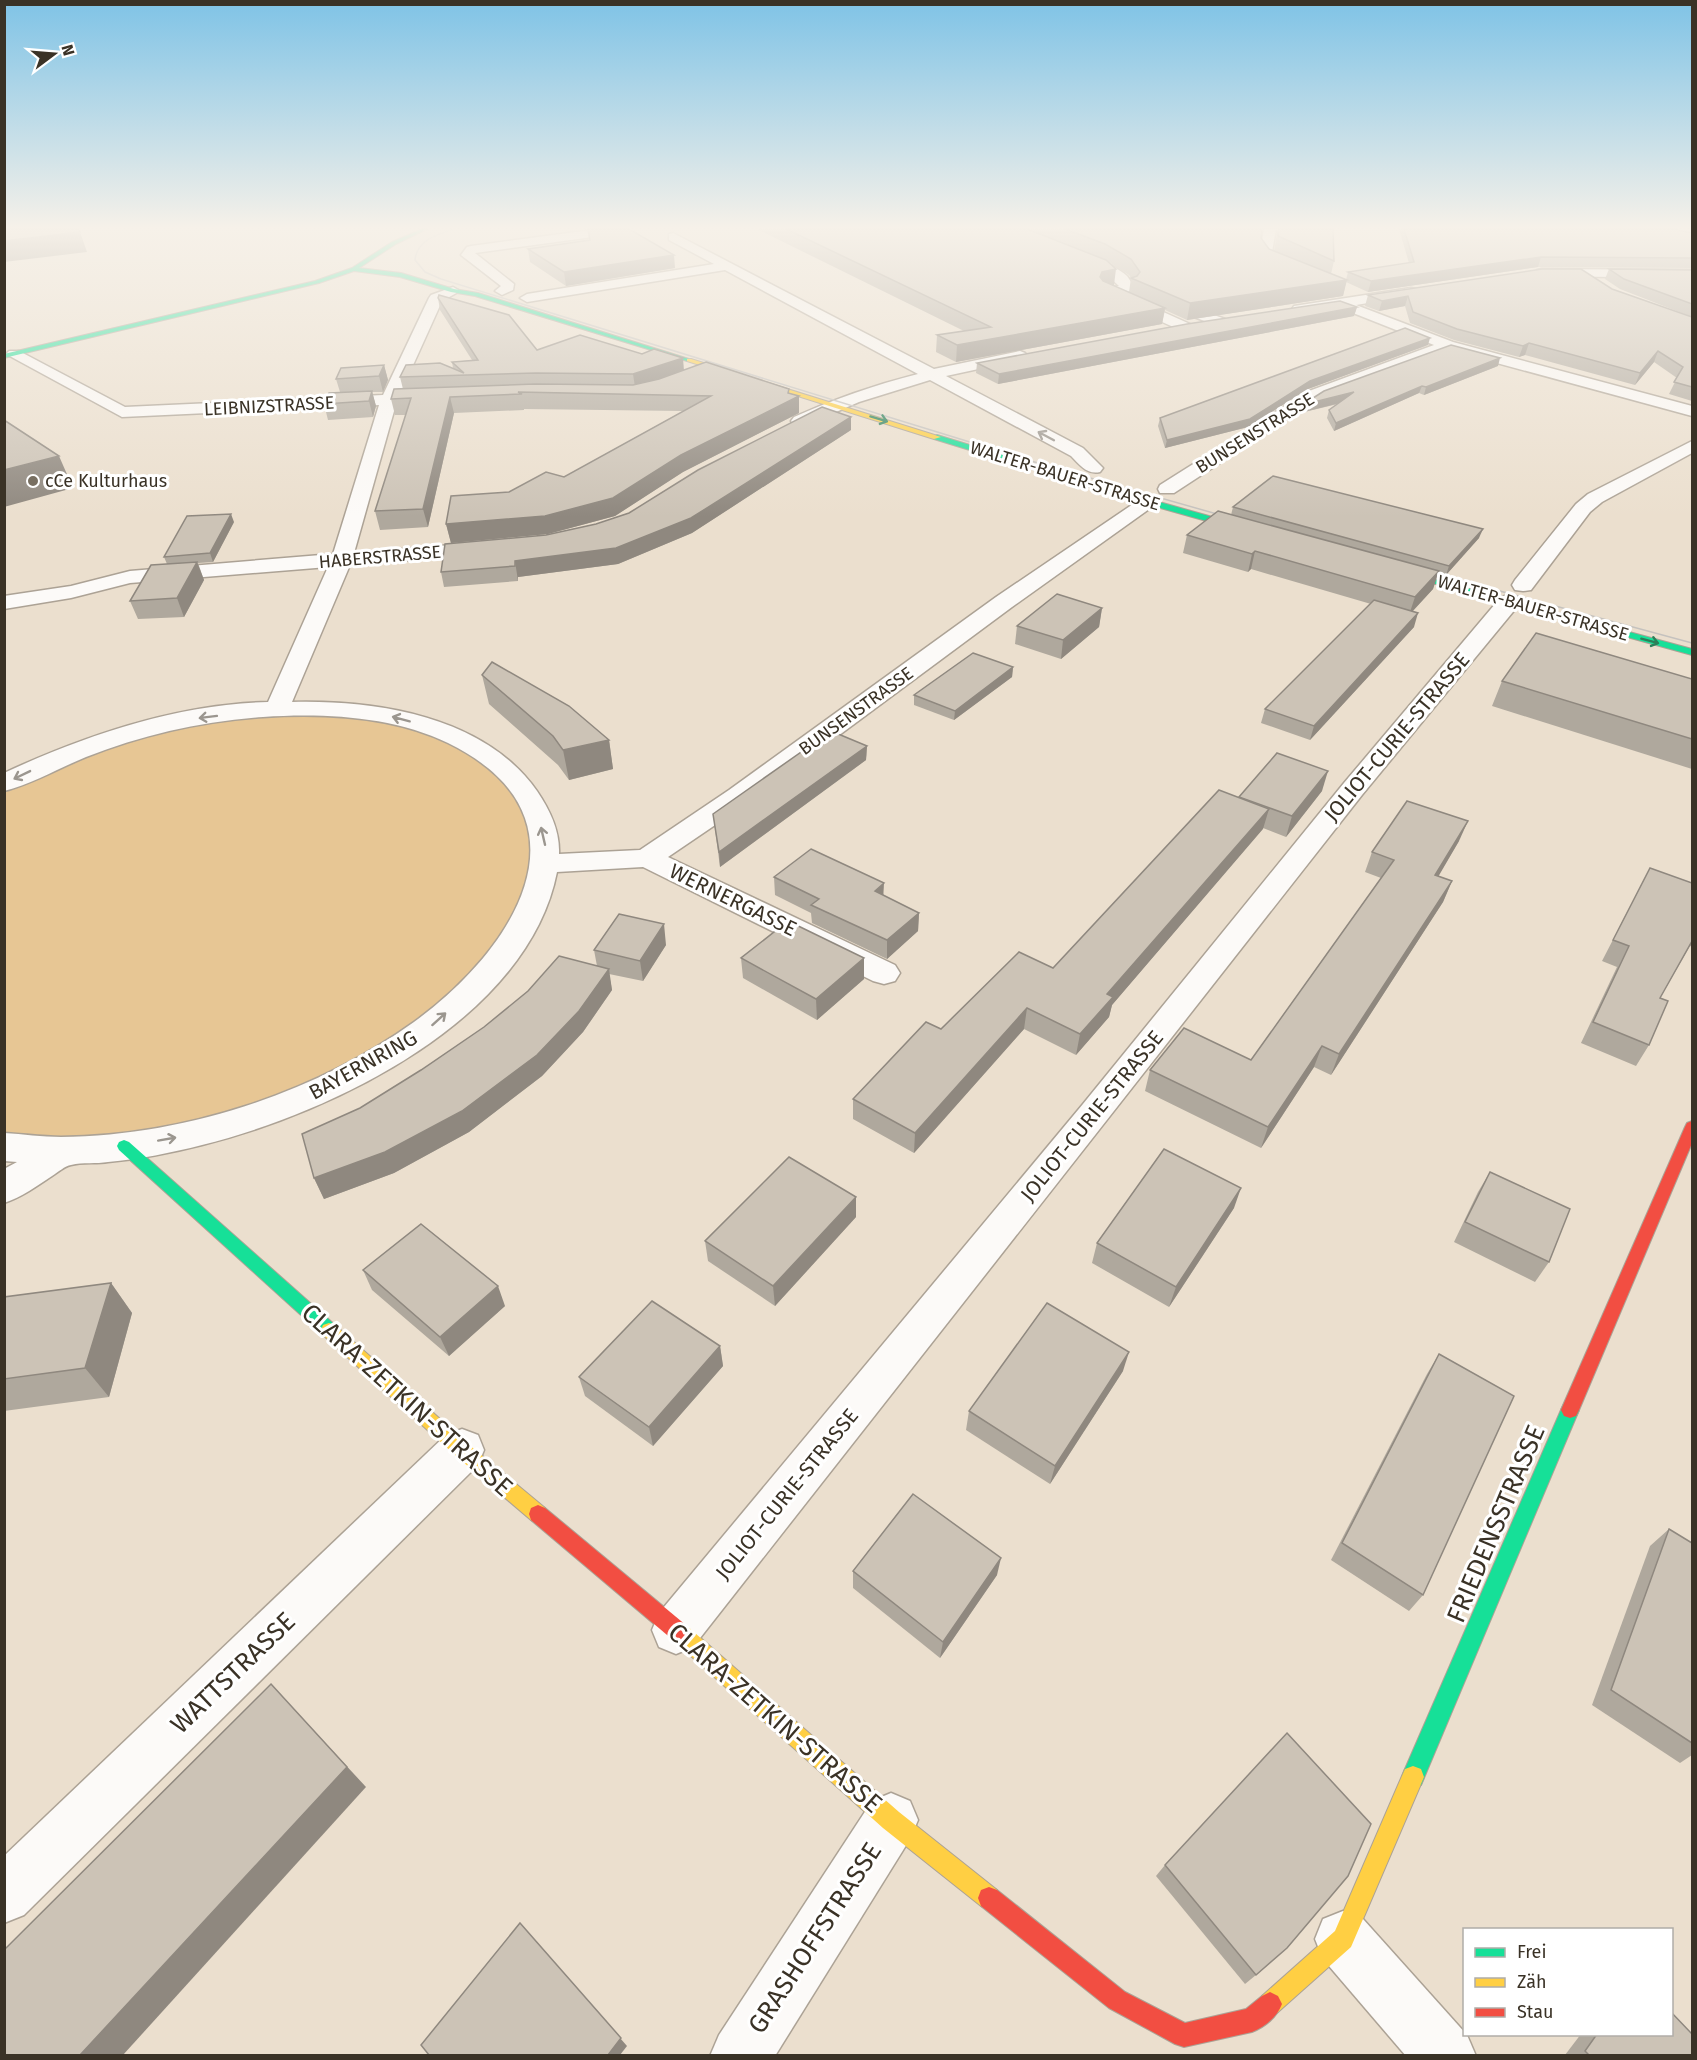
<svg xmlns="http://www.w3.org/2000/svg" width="1697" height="2060" viewBox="0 0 1697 2060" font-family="'Fira Sans',sans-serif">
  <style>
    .green { fill: #e7c694 }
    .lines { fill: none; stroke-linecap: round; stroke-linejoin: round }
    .street-casing { stroke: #aca295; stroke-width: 3 }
    .fast-casing { stroke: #aca295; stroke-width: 2 }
    .slow-casing { stroke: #aca295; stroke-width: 2 }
    .jam-casing { stroke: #aca295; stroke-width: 2 }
    .street { fill: #fcfaf8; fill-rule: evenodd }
    .fast { fill: #16e098; fill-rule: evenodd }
    .slow { fill: #ffcf43; fill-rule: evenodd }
    .jam { fill: #f24e42; fill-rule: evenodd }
    .tram { stroke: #c5c2be; stroke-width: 1.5 }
    .wall { fill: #afa89d; fill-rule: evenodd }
    .shaded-wall { fill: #8f887f }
    .building { fill: #ccc3b6; stroke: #8f887f; stroke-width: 1.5 }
    .oneway { stroke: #2a8059 }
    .oneway2 { stroke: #9b968f }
    .poi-dot { fill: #786f61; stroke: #fff; stroke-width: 2 }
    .labels { text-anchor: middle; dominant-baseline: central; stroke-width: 6; stroke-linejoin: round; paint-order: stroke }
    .far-street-label { font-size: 18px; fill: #3a3226; stroke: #fff }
    .far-poi-label { font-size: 18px; fill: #3a3226; stroke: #fff; text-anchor: start }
    .street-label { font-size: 21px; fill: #3a3226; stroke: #fff }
    .near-street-label { font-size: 26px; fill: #3a3226; stroke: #fff }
  </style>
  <rect width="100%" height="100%" fill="#ebdfce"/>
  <polygon class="green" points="267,710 394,717 509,771 545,845 493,969 382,1059 157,1140 5,1147 5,783 127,734"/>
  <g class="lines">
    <g class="street-casing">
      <g id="street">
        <polygon points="598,229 628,229 622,233 475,253 514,284 513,290 502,295 495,291 501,286 461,255 467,247 471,246"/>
        <path d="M996,229C1022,227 1108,258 1127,276C1130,280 1132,284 1135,288L1133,291L1121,293L1190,324L1192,327L1190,330H1180L1102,295L1100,292L1102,289L1119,286L1105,273L1087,264Z"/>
        <path d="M1264,229H1276L1272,252L1277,256L1306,268L1308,271L1306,274C1292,277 1268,264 1260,253Z"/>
        <path d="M673,233L934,369L1020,351L1025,353L1028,356L1025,359L946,376L1083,448L1103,468L1100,472C1087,475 1080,465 1071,456L930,380L859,402L806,425H794L791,421L794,417C834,399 875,385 918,374L725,270L527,302L520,298L527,294L714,264L669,240V234Z"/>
        <polygon points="1542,269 1692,270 1692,278 1537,276 1535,273 1537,270"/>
        <path d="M453,287L460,291L442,301L400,394L435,392L443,397L435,402L396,404L354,553L488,542L495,544L498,548L495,552L488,554L350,565L292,702C377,700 484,716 537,791C550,810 560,831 559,854L640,850L729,790L996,597L1142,498H1156L1159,502L1012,607L749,802L668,857L895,965L900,973L895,981L884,984L873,981L643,867L557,872C528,1019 334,1112 202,1145C171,1153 140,1159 108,1162C96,1164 83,1162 71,1165C65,1166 58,1172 52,1176C37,1186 22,1197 4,1203V1169L17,1162L4,1161V1133C23,1134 42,1137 61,1137C184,1136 315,1093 414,1022C515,949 599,817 448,743C392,716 323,713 263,717C202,721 142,735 86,757C59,768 32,784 4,791V773C86,735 177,704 268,702L328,567L130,583L71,598L4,609V596L71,586L130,571L333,554L379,405L122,417L6,354L9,351H19L125,407L383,395L429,298L431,295Z"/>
        <polygon points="1411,288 1416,289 1418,292 1416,295 1356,305 1453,342 1692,406 1692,416 1449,350 1321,397 1174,493 1160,493 1158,489 1160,485 1309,391 1434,345 1338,307 1299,313 1294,312 1292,309 1294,306"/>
        <polygon points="1165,297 1225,319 1227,322 1220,326 1215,325 1160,304 1158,301"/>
        <polygon points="1692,441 1692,453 1602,502 1590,512 1531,590 1523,591 1515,590 1512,585 1515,580 1576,504 1588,494"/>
        <polygon points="1509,595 1517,597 1520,602 1517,607 1362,795 693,1647 676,1654 659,1647 652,1630 659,1613 1083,1104 1344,783 1501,597"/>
        <polygon points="462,1429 478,1435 484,1450 478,1465 24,1915 4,1923 4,1856 446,1435"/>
        <polygon points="891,1793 910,1801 918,1820 910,1839 775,2056 710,2056 719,2035 872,1801"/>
        <polygon points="1343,1911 1363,1919 1467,2035 1476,2056 1406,2056 1323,1959 1315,1939 1323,1919"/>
      </g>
    </g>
    <g class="fast-casing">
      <g id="fast">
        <polygon points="422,229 427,229 396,244 359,268 401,273 454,289 478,293 692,360 687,361 475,296 451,292 400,277 354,271 319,283 4,358 4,354 315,281 352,268 392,242"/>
        <polygon points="937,435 1138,496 1255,529 1256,531 1249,533 1132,500 934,439 933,437"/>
        <polygon points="1389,567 1692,649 1692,655 1389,571"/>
        <polygon points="124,1140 129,1142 335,1325 337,1330 335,1335 329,1337 323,1335 119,1150 117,1146 119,1142"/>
        <polygon points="1570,1402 1576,1404 1579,1410 1421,1785 1413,1788 1405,1785 1402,1777 1405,1769 1561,1410 1564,1404"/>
      </g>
    </g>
    <g class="slow-casing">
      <g id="slow">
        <polygon points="687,359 691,359 941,437 934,439 687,361"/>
        <polygon points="329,1323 335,1325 468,1444 545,1508 547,1514 545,1520 538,1523 531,1520 456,1456 323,1335 321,1330 323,1325"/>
        <polygon points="680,1623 687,1626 899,1812 997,1890 1000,1898 997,1906 989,1909 981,1906 883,1828 673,1640 670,1633 673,1626"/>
        <polygon points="1413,1766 1421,1769 1424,1777 1351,1947 1278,2012 1270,2016 1262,2012 1258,2004 1262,1996 1335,1931 1405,1769"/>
      </g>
    </g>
    <g class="jam-casing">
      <g id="jam">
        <polygon points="1692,1121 1692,1143 1579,1410 1576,1416 1570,1418 1564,1416 1561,1410 1685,1127 1687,1123"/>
        <polygon points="538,1505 545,1508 687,1626 690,1633 687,1640 680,1643 673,1640 531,1520 529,1514 531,1508"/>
        <path d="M989,1887L997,1890L1125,1992L1185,2023L1246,2009L1262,1996L1270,1992L1278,1996L1282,2004C1277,2017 1265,2027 1252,2032L1184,2047L1175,2044L1109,2008L981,1906L978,1898L981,1890Z"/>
      </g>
    </g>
    <use href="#street" class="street"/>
    <use href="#fast" class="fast"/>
    <use href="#slow" class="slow"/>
    <use href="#jam" class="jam"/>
    <g class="tram">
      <path d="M453,229C436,235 417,240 415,260L425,272L441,279L1041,464L1231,518"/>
      <polyline points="1422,570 1692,643"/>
    </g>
  </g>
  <g class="wall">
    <path d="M757,229H1262L1261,238L1269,249L1274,251L1278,229H1333L1334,261L1331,274L1346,280L1348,272L1409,263L1399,229H1674L1692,233V270V268L1538,267L1368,292L1346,282L1343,296L1187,320L1165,310L1162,324L956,362L936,352L937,335L964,331ZM1109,262L1129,275L1131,278L1129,292L1112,285H1114Z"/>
    <polygon points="528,249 675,268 566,286 530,262"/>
    <polygon points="1609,269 1692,270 1692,317 1620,289 1605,279"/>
    <polygon points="1612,289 1692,317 1692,401 1669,394 1677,378 1654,362 1635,385 1525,355 1519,357 1454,340 1410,323 1405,306 1379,311 1365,306 1368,295"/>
    <polygon points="438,298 537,350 684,370 789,389 789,393 799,396 799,413 683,472 615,516 548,534 451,543 446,524 509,492 564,477 683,411 524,409 524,410 454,413 428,527 380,530 375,511 406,415 395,415 391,399 403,389 400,377 453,368 452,362 472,360 440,310"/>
    <polygon points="1357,307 1354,316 998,384 976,373 977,363"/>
    <polygon points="1428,345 1308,389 1248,427 1165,448 1158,426 1160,418"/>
    <polygon points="384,365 388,380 383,392 372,392 376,406 373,417 328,420 324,404 340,392 336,379"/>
    <polygon points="1498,366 1424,395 1419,393 1334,431 1327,418 1329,410 1338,404 1300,413 1302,405"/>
    <polygon points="851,430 692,533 618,564 518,577 518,581 444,587 441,572 546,535 596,524 629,513"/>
    <polygon points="1233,507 1479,538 1446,575 1438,573 1433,589 1412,612 1414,627 1310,740 1261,723 1265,709 1371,604 1251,569 1248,572 1183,553 1187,535 1231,515"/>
    <polygon points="234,522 213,562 198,563 204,580 184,617 138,619 130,601 167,564 164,557"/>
    <polygon points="1102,608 1099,627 1061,659 1015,644 1017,626"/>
    <polygon points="1013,667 1012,677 954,720 914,705 914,695"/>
    <polygon points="482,675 609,740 613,769 569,780 558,765 489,704"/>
    <polygon points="1692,679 1692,769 1492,706 1502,681"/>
    <polygon points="867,746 866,760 720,867 713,814"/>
    <polygon points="1322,791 1286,837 1263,828 1112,1005 1109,1017 1076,1055 1024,1029 914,1153 853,1119 853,1099 941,1029 1053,968 1239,798"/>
    <polygon points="1459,841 1438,876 1452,881 1443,902 1331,1075 1314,1067 1261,1148 1145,1091 1150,1070 1251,1060 1381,878 1365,872 1372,852"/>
    <polygon points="1650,868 1692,883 1692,947 1690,946 1660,998 1649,1045 1636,1066 1581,1043 1617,967 1602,961"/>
    <polygon points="774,877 883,895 919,913 918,931 887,959 812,923 811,913 775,895"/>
    <polygon points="666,945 643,981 609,974 612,990 583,1032 542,1076 469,1132 394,1173 324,1199 314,1178 360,1108 597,966 594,950"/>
    <polygon points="741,958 864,979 817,1020 743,978"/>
    <polygon points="1490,1172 1549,1262 1535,1282 1454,1242 1478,1192"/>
    <polygon points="1234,1208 1169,1307 1092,1263 1097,1243"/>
    <polygon points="856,1217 775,1306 708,1261 705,1241"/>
    <polygon points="363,1270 505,1306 449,1356 372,1290"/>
    <polygon points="111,1283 132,1313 109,1397 4,1411 4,1297"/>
    <polygon points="720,1346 723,1366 653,1446 585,1396 579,1377"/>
    <polygon points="1439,1354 1423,1595 1409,1611 1331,1560 1427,1374"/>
    <polygon points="1123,1371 1050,1484 966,1430 969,1411"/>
    <polygon points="1669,1529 1692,1543 1692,1755 1680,1763 1592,1705 1650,1546"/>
    <polygon points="853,1571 997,1575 940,1658 853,1588"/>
    <polygon points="1165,1865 1256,1975 1245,1984 1156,1876"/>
    <polygon points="1581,2034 1671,2034 1692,2055 1565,2055"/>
  </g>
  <g class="shaded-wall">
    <polygon points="80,232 87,252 4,262 4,241"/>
    <polygon points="674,255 675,268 566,286 564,272"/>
    <polygon points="1541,257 1538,267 1368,292 1371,281"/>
    <polygon points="1116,269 1114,285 1100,288 1100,277 1102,272"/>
    <polygon points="1347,280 1343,296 1187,320 1190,303"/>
    <polygon points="1408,296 1405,306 1379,311 1382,301"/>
    <polygon points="1357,307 1354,316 998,384 999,374"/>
    <polygon points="1165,308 1162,324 956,362 957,345"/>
    <polygon points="1430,338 1428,345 1308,389 1248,427 1165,448 1167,440 1310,381"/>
    <polygon points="1529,343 1525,355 1519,357 1523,346"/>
    <polygon points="1658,351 1654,362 1635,385 1640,373"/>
    <polygon points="683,358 684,371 635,387 633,374"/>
    <polygon points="1500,358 1498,366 1424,395 1426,387"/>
    <polygon points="384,365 388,380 383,392 379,376"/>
    <polygon points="1422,386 1419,393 1334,431 1336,423"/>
    <polygon points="789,389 789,401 799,396 799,413 683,472 615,516 548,534 451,543 446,524 681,455"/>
    <polygon points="372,391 376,406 373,417 369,401"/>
    <polygon points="1354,392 1352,400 1300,413 1302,405"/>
    <polygon points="450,397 454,413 428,527 423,509"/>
    <polygon points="851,417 851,430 692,533 618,564 518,577 518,581 515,561 616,548"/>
    <polygon points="59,456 73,488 4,507 4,470"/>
    <polygon points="231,514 234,522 213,562 210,553"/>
    <polygon points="1483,529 1479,538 1446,575 1449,566"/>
    <polygon points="1255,551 1251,569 1248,572 1252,554"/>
    <polygon points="197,562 204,580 184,617 177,598"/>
    <polygon points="1439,571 1433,589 1409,615 1415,597"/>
    <polygon points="1102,608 1099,627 1061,659 1063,640"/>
    <polygon points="1418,613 1414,627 1310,740 1314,726"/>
    <polygon points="1013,667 1012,677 954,720 955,711"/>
    <polygon points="609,740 613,769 569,780 563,750"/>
    <polygon points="867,746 866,760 720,867 719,852"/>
    <polygon points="1328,771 1322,791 1286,837 1292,816"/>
    <polygon points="1269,809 1263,829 1112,1005 1109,1017 1076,1055 1080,1034 1107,994"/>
    <polygon points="1468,821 1459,841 1427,896 1435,875"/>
    <polygon points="1452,881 1443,902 1331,1075 1339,1054"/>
    <polygon points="884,883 883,902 875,891"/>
    <polygon points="919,913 918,931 887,959 887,940"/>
    <polygon points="664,924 666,945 643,981 640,961"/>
    <polygon points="864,958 864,979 817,1020 816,999"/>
    <polygon points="609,969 612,990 583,1032 542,1076 469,1132 394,1173 324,1199 314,1178"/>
    <polygon points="1027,1008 1024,1029 914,1153 915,1133"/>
    <polygon points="1322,1046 1314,1067 1261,1148 1268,1127"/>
    <polygon points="1241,1188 1234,1208 1169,1307 1176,1287"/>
    <polygon points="856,1197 856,1217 775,1306 773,1286"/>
    <polygon points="111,1283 132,1313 109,1397 85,1368"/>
    <polygon points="498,1286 505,1306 449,1356 440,1337"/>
    <polygon points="720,1346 723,1366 653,1446 649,1427"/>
    <polygon points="1129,1352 1123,1371 1050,1484 1055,1466"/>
    <polygon points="1001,1558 997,1575 940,1658 943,1642"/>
    <polygon points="292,1707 366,1787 123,2055 80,2055"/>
    <polygon points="520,1923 627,2046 620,2055 608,2055"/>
  </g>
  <g class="building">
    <polygon points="4,229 78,229 80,232 4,241"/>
    <polygon points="588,229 629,229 674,255 564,272 528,249 590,240"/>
    <polygon points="786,229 1027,229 1106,260 1116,269 1102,272 1100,277 1103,281 1165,308 957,345 937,335 991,327"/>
    <polygon points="1065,229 1262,229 1261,238 1269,249 1347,280 1190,303 1131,278 1137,276 1140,272 1131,259 1105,244"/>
    <polygon points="1279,229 1333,229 1334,261 1278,236"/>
    <polygon points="1404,229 1674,229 1692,233 1692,258 1541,257 1371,281 1348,272 1414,262"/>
    <polygon points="1542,269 1581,269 1612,289 1692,317 1692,387 1674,382 1683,367 1658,351 1640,373 1529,343 1523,346 1457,329 1413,312 1408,296 1382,301 1368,295"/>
    <polygon points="1609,269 1692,270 1692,304 1624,279"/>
    <polygon points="439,295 509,315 537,350 580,335 642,354 654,349 683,358 633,374 536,373 400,377 406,365 440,363 464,373 452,362 478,360 438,298"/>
    <polygon points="1340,301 1357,307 999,374 977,363 1187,324"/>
    <polygon points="1405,328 1430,338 1310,381 1250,419 1167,440 1160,418"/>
    <polygon points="1451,345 1500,358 1426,387 1422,386 1336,423 1329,410 1354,392 1302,405 1324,391"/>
    <polygon points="706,362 789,389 788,393 799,396 681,455 613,498 545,516 446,524 451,496 509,492 546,472 564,477 711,396 518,392 522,394 450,397 423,509 375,511 411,398 391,399 394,389 535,384 633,385 659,379"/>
    <polygon points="384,365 379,376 336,379 341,368"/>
    <polygon points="372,391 369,401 324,404 329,393"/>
    <polygon points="822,407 851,417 691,518 616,548 515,561 515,566 441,572 445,544 546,535 596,524 629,513 698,470"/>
    <polygon points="4,420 59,456 4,470"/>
    <polygon points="1273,476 1483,529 1449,566 1233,507"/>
    <polygon points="1218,511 1439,571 1415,597 1255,551 1252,554 1187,535"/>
    <polygon points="231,514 210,553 164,557 187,516"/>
    <polygon points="197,562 177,598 130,601 151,565"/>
    <polygon points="1057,594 1102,608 1063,640 1017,626"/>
    <polygon points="1374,600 1418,613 1314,726 1265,709"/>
    <polygon points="1536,633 1692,679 1692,739 1502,681"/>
    <polygon points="973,653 1013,667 955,711 914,695"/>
    <polygon points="492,662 569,706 609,740 563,750 553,736 482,675"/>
    <polygon points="831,731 867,746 719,852 713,814"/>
    <polygon points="1277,753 1328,771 1292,816 1239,797"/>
    <polygon points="1219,790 1269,809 1107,994 1113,997 1080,1034 1027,1008 915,1133 853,1099 926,1022 941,1029 1019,952 1053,968"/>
    <polygon points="1407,801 1468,821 1435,875 1452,881 1339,1054 1322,1046 1268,1127 1150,1070 1184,1028 1251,1060 1394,860 1372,852"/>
    <polygon points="811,849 884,883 875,891 919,913 887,940 811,905 819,899 774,877"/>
    <polygon points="1650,868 1692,883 1692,941 1660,998 1668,1001 1649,1045 1593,1022 1629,946 1613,940"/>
    <polygon points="619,914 664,924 640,961 594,950"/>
    <polygon points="788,921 864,958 816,999 741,958"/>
    <polygon points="559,956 609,969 579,1011 537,1055 462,1111 385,1152 314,1178 302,1134 360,1108 421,1070 484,1027 528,991"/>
    <polygon points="1164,1149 1241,1188 1176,1287 1097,1243"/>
    <polygon points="789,1157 856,1197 773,1286 705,1241"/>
    <polygon points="1490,1172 1570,1209 1549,1262 1465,1222"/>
    <polygon points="421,1224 498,1286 440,1337 363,1270"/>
    <polygon points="111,1283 85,1368 4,1379 4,1297"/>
    <polygon points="652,1301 720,1346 649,1427 579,1377"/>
    <polygon points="1047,1303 1129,1352 1055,1466 969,1411"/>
    <polygon points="1439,1354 1514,1396 1423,1595 1342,1543"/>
    <polygon points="913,1494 1001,1558 943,1642 853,1571"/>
    <polygon points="1669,1529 1692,1543 1692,1743 1611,1690"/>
    <polygon points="271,1684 347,1767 80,2055 4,2055 4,1950"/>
    <polygon points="1287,1733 1371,1824 1348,1876 1287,1948 1256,1975 1165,1865"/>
    <polygon points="520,1923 621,2038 608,2055 429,2055 421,2045"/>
    <polygon points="1671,2012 1692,2034 1692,2055 1589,2055 1585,2051 1597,2034 1671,2034"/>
  </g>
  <defs><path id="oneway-shaft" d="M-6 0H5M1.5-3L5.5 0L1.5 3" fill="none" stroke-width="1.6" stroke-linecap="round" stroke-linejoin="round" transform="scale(1.5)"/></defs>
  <g class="oneway">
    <use href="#oneway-shaft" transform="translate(879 419) rotate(17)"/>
    <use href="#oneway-shaft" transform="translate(1650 641) rotate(15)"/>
  </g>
  <g class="oneway2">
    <use href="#oneway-shaft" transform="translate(1046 436) rotate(-152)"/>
    <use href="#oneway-shaft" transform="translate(208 717) rotate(173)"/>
    <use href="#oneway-shaft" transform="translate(401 719) rotate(-165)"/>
    <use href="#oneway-shaft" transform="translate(22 775) rotate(154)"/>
    <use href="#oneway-shaft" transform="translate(543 836) rotate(-103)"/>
    <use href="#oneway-shaft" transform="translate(439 1019) rotate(-42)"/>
    <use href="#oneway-shaft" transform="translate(167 1139) rotate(-10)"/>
  </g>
  <linearGradient id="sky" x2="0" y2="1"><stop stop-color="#7fc3e6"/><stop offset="0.44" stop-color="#f6f1e9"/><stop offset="1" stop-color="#f6f1e9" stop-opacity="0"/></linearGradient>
  <rect width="1697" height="517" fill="url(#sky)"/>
  <circle class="poi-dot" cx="33" cy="481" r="6"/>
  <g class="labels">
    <g class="far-street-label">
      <text transform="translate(269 406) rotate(-3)">LEIBNIZSTRASSE</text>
      <text transform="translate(1255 433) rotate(-32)">BUNSENSTRASSE</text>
      <text transform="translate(1065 476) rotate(17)">WALTER-BAUER-STRASSE</text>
      <text transform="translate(380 557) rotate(-5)">HABERSTRASSE</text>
      <text transform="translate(1533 608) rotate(16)">WALTER-BAUER-STRASSE</text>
      <text transform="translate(856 711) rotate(-36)">BUNSENSTRASSE</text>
    </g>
    <g class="far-poi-label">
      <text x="45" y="481">cCe Kulturhaus</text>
    </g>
    <g class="street-label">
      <text transform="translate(1397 737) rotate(-50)">JOLIOT-CURIE-STRASSE</text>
      <text transform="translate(733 900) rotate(26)">WERNERGASSE</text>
      <text transform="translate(363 1065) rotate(-29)">BAYERNRING</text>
      <text transform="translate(1092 1116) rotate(-51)">JOLIOT-CURIE-STRASSE</text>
      <text transform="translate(787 1494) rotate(-51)">JOLIOT-CURIE-STRASSE</text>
    </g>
    <g class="near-street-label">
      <text transform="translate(407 1400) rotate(42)">CLARA-ZETKIN-STRASSE</text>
      <text transform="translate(1496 1524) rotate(-67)">FRIEDENSSTRASSE</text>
      <text transform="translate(233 1673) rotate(-44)">WATTSTRASSE</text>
      <text transform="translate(775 1718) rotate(41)">CLARA-ZETKIN-STRASSE</text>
      <text transform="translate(815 1938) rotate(-57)">GRASHOFFSTRASSE</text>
    </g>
  </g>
  <rect width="1697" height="2060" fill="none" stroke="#3a3226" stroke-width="12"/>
  <rect x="1463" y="1928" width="210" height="108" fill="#ffffff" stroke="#b0ada8" stroke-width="1.5"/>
  <rect x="1475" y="1948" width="30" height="9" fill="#16e098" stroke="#b0ada8" stroke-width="1.5"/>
  <text x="1517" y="1958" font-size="18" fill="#3a3226">Frei</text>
  <rect x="1475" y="1978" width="30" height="9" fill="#ffcf43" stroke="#b0ada8" stroke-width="1.5"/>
  <text x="1517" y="1988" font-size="18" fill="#3a3226">Zäh</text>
  <rect x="1475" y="2008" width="30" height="9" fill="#f24e42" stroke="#b0ada8" stroke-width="1.5"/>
  <text x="1517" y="2018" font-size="18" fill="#3a3226">Stau</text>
  <g transform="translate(54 54) rotate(74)" stroke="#ffffff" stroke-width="4.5" paint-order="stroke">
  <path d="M0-4.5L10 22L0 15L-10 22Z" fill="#3a3226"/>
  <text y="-9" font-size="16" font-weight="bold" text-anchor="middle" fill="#3a3226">N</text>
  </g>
</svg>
